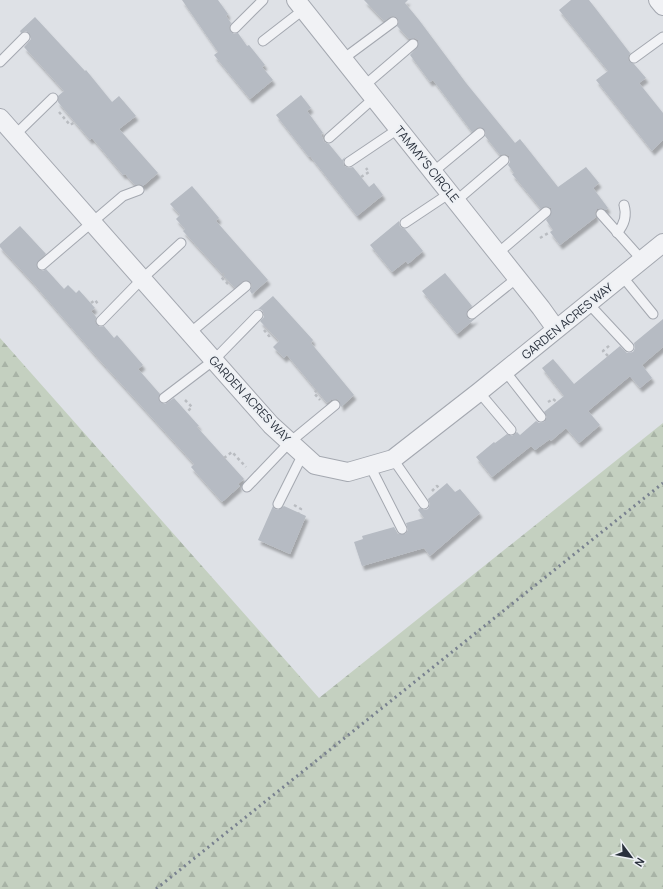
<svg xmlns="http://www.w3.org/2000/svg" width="663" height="889" viewBox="0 0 663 889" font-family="Manrope,sans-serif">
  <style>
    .forest { fill: url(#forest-firs) }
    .building { fill: #b6bbc3; filter: url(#shadow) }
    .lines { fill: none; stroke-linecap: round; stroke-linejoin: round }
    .lane-casing { stroke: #a4a8b0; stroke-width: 11 }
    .street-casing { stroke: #a4a8b0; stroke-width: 20 }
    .path { stroke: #b9bcc1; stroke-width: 2.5; stroke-dasharray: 3 3; stroke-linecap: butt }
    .lane { stroke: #f1f2f5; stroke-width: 9 }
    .street { stroke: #f1f2f5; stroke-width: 18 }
    .rail { stroke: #79818f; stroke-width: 3; stroke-dasharray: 2 4; stroke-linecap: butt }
    .labels { text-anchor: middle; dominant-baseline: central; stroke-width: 4; stroke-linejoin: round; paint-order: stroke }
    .street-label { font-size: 12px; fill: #29303c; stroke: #edf0f4 }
  </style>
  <defs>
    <pattern id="forest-firs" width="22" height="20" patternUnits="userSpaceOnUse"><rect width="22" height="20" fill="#c4d0c0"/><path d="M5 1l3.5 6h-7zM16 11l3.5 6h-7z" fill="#a8b3a6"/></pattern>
    <filter id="shadow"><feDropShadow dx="2.5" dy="4.5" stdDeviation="1" flood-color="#0004"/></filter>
  </defs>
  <rect width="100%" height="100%" fill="#dee1e6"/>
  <polygon class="forest" points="0,338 319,698 663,423 663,889 0,889"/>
  <g class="building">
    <polygon points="182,0 218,0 228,14 226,16 231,23 229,27 231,32 234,34 238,33 247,46 249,45 265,65 262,67 273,80 250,99 214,55 218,52"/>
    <polygon points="364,0 408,0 405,3 419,20 466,83 515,143 520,139 558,187 586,167 599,183 593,188 608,208 606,210 602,208 597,209 595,212 596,217 560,245 550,232 553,230 546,220 551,214 551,208 545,206 541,209 512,174 514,173 508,165 510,162 509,156 506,154 500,155 485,136 486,132 482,128 479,127 472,132 433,80 430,82 410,55 418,46 418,40 415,38 409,39 397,26 399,21 396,17 392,16 384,21"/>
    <polygon points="571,0 589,0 630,53 628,58 629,61 634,64 646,78 639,83 663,113 663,140 652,151 596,80 608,71 559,10"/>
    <polygon points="35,17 85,71 86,70 112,102 119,96 136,116 119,129 158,173 143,186 140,184 135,185 125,174 123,175 92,138 90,140 58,102 58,96 64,91 24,47 31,39 29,33 26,31 21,33 20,31"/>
    <polygon points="301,95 311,108 307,111 323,133 321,134 324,142 329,144 342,160 345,157 343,162 344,166 349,168 353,167 369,187 374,183 383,195 357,216 310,156 309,157 276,115"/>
    <polygon points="192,186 219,218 216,221 268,280 252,294 250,291 252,285 250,282 245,280 235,288 183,231 185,229 176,219 180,215 170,204"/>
    <polygon points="399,221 400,227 405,229 423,251 408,264 406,261 392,272 370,245"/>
    <polygon points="20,226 46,254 37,263 38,269 43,271 46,269 64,289 68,285 76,293 79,290 95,308 91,311 96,317 95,322 97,325 100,327 104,326 114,338 117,335 143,365 138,369 160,394 158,398 160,402 165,404 174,398 199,426 197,427 244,479 238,484 240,486 222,502 191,467 194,464 95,355 33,283 0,247 0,244"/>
    <polygon points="445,273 472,306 467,311 467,317 470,320 476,318 457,334 422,291"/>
    <polygon points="273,296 313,340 311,343 354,395 341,407 340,402 337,399 331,400 327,403 287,355 284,358 273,347 279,341 260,321 264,317 264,314 262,310 258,309"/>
    <polygon points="663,319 663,347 642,365 652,378 640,388 630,376 588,411 600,425 579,443 566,428 551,441 550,439 535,450 531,446 492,477 476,457 494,442 495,443 507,434 512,436 517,432 520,435 536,421 539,423 544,422 547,417 544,412 564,396 542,368 553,359 574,384 620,346 627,353 633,352 635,348 634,343"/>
    <polygon points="447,483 455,492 460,489 480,513 430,556 424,548 362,566 354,542 363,539 362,536 394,527 398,534 405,534 408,530 406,523 424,518 418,510 420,508 424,510 428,509 430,504 428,499"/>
    <polygon points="273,506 275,509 278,510 284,506 306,516 290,554 258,540"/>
  </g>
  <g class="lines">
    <g class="lane-casing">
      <g id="lane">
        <polyline points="235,28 263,0"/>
        <polyline points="263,41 303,10"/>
        <polyline points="634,58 663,37"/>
        <polyline points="343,59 393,22"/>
        <polyline points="0,62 25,37"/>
        <polyline points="364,86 413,44"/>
        <polyline points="15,135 53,98"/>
        <polyline points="329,138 374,98"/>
        <polyline points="349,162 398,129"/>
        <polyline points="433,172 480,133"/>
        <polyline points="456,201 504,160"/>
        <polyline points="601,214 642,260"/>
        <polyline points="405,223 450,193"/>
        <path d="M617,233C625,224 627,215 624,205"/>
        <polyline points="498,253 546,212"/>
        <polyline points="42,265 123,196 139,190"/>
        <polyline points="622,276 653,314"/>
        <polyline points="588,303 629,347"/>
        <polyline points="472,314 517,278"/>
        <polyline points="101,321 142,279 181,243"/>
        <polyline points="190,333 246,286"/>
        <polyline points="505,371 541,417"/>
        <polyline points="479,392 511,430"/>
        <polyline points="164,398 214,360 258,315"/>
        <polyline points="393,459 424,504"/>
        <polyline points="370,466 402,529"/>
        <polyline points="247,487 290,442 335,405"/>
        <polyline points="278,504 303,454"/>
      </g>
    </g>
    <g class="street-casing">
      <g id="street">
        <polyline points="296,0 541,308 556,329"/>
        <polyline points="658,0 663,6"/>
        <polyline points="0,118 271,425 315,465 348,472 393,459 479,392 663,243"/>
      </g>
    </g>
    <g class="path">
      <polyline points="59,112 70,125 75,122"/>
      <polyline points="361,177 369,172 366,168"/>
      <polyline points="540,238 550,232"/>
      <polyline points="224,273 221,277 228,284"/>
      <polyline points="91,303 95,300 98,304"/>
      <polyline points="264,330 269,336 272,334"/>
      <polyline points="608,356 603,351 610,345"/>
      <polyline points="317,390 314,393 320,400"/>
      <polyline points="185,400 192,407 187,412"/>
      <polyline points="548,402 553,399 557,402"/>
      <polyline points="224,458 232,452 246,467"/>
      <polyline points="432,491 437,486 440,489"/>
      <polyline points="294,505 301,509 299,513"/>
    </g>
    <use href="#lane" class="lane"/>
    <use href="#street" class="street"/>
    <polyline class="rail" points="156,889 663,483"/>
  </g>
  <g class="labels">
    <g class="street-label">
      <text transform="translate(427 164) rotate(51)">TAMMY'S CIRCLE</text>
      <text transform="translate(567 321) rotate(-39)">GARDEN ACRES WAY</text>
      <text transform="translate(250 399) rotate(47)">GARDEN ACRES WAY</text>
    </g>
  </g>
  <g transform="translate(631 857) rotate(122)" stroke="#edf0f4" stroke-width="3" paint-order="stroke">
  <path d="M0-3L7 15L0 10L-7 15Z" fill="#29303c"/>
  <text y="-6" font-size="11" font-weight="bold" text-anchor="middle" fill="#29303c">N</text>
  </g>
</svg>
